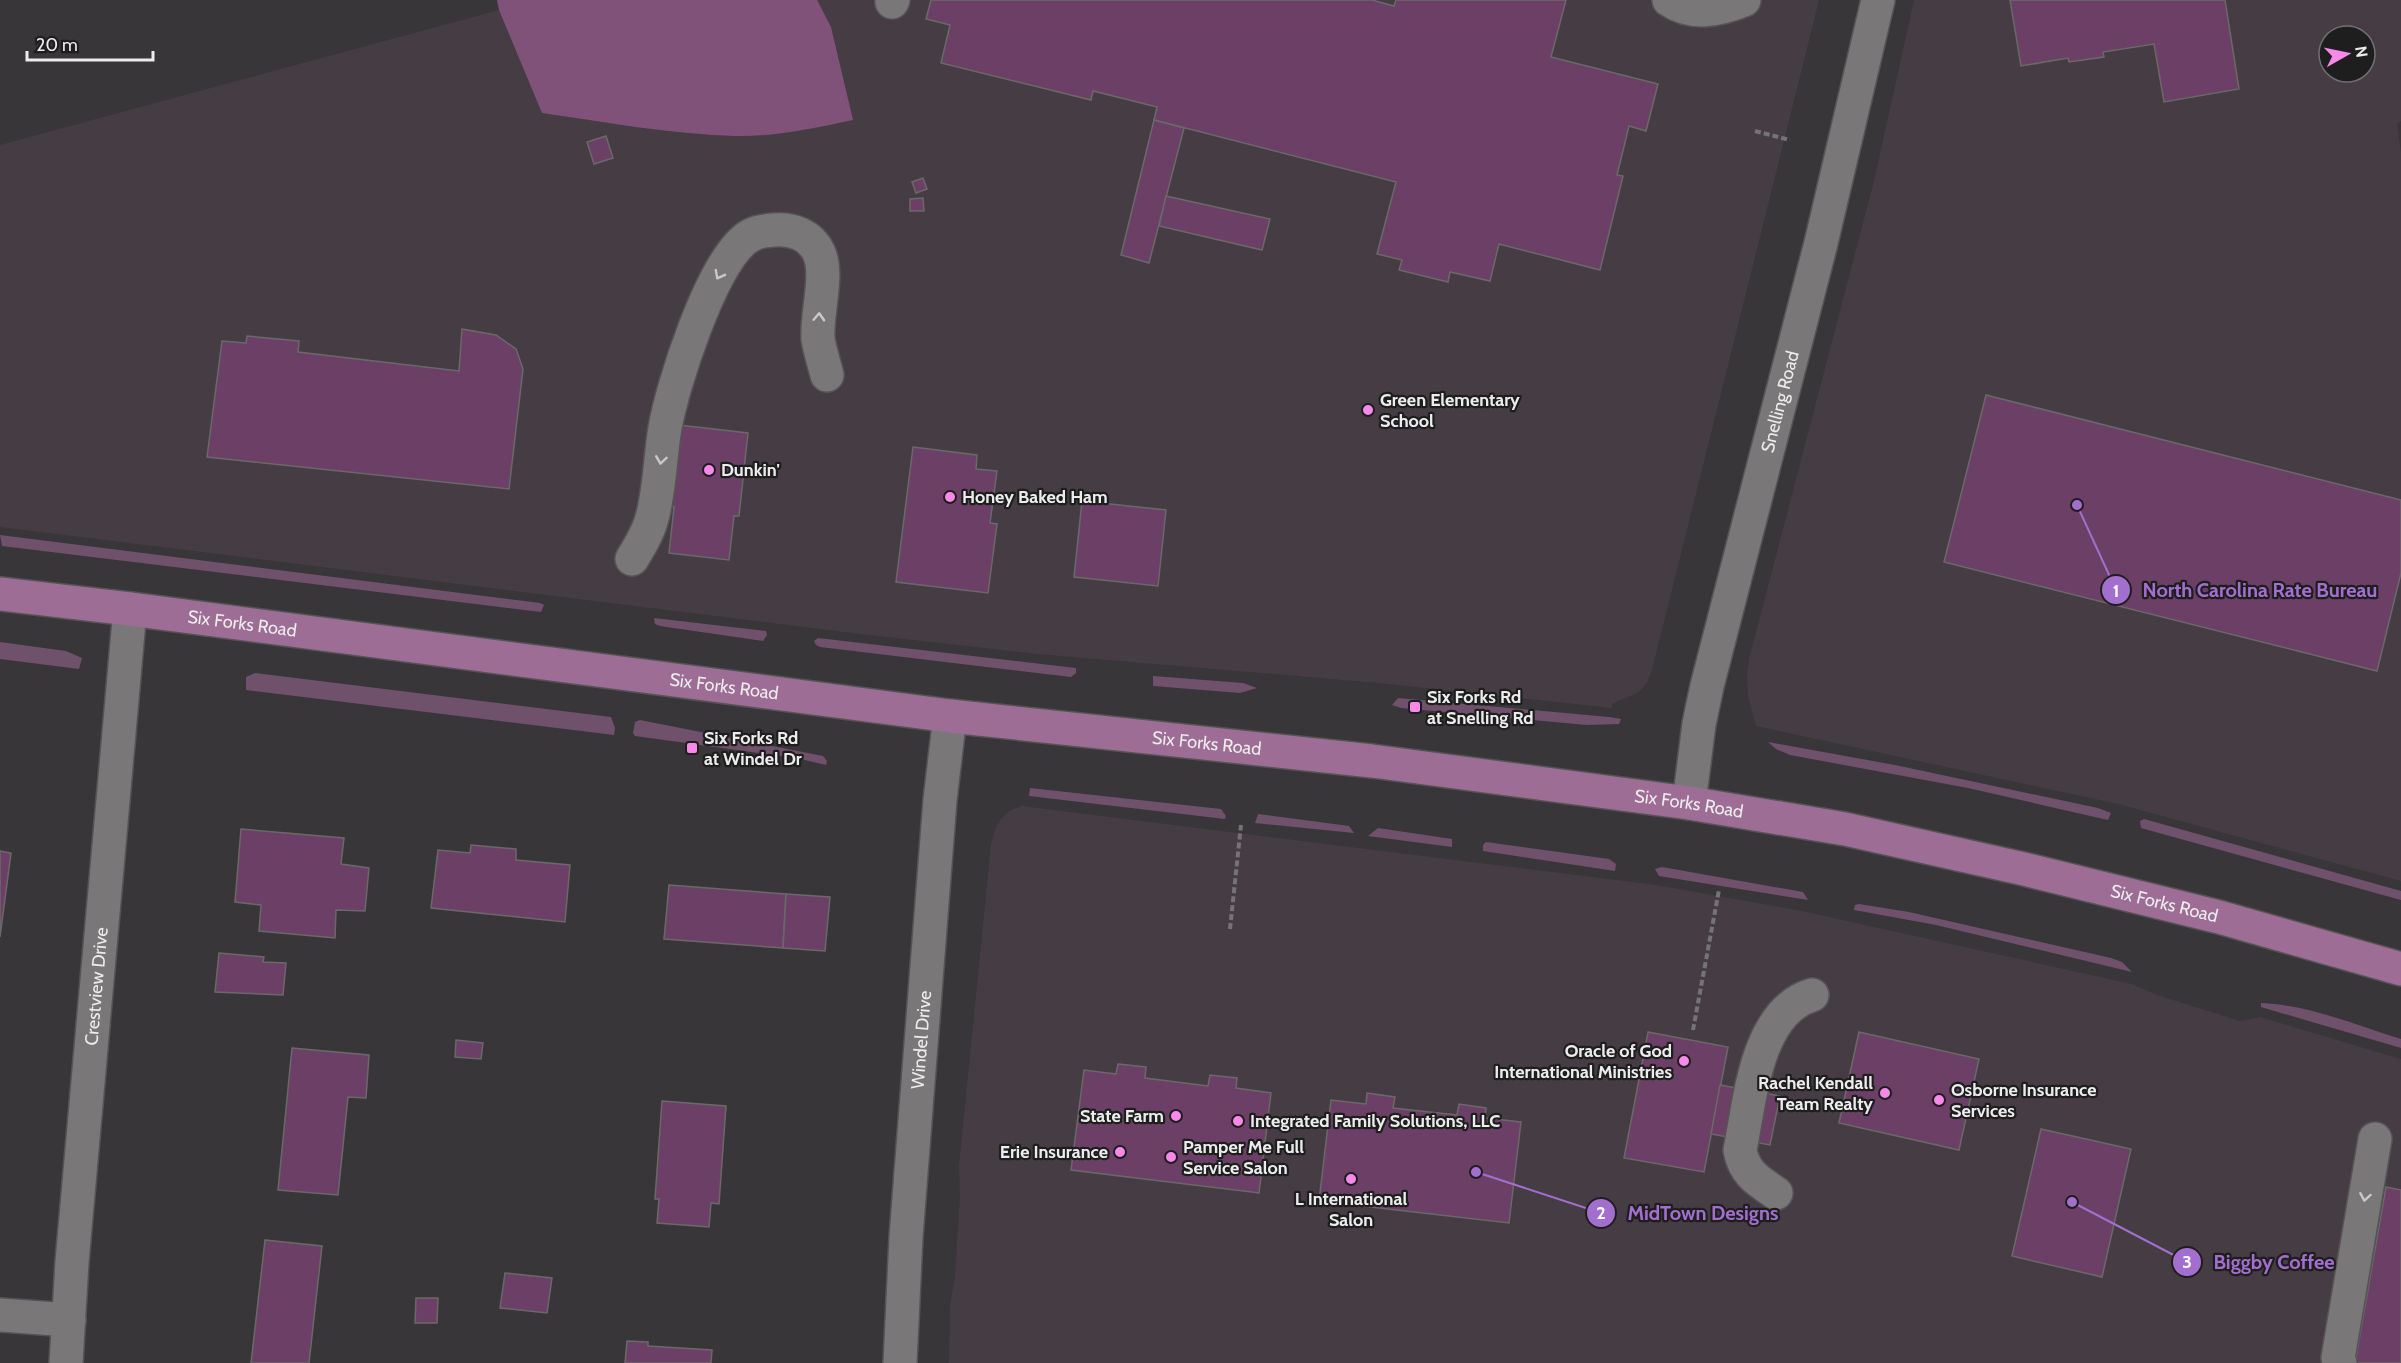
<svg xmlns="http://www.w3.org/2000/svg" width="2401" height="1363" viewBox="0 0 2401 1363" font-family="Cabin,sans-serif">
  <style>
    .built { fill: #453d43; fill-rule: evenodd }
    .green { fill: #70516b }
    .forest { fill: #805279 }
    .building { fill: #6c4066; stroke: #6b686a; stroke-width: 1.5 }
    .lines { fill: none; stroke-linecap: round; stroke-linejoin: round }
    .minor-casing { stroke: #555355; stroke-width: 36 }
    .major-casing { stroke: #555355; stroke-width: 36 }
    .path { stroke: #757375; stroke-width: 4; stroke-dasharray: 6 3; stroke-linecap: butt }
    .minor { stroke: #7a7779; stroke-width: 33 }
    .major { stroke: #9d6d96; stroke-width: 33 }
    .oneway { stroke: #cac9ca }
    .poi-dot { fill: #f888ea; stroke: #1f1e1f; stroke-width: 2 }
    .labels { text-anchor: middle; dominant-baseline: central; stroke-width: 4.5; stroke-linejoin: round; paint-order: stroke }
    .poi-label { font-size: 18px; font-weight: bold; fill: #edeced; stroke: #1f1e1f; text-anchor: start }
    .street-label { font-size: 18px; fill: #edeced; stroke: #1f1e1f }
    .leader { fill: none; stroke: #a36fcf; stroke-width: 2 }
    .callout-dot { fill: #a36fcf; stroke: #1f1e1f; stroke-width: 2 }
    .mark-label { font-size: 18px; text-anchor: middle; font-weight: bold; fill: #fff }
    .callout-label { font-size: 20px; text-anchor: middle; font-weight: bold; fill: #a36fcf; stroke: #1f1e1f; stroke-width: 4.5; stroke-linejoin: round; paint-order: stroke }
  </style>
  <rect width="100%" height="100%" fill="#383638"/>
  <g class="built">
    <polygon points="497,0 1819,0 1652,670 1647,683 1639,692 1612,704 1612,708 1379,683 1038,654 860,634 0,527 0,145 499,10"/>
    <path d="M1914,0H2401V121L2397,123L2401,152V881L2118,804L1756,726L1748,696L1747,676L1749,659L1874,181ZM2329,36H2365V72H2329Z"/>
    <polygon points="1022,806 1656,885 1802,911 2132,984 2157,995 2240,1021 2260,1017 2401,1059 2401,1363 949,1363 950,1305 955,1276 960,1196 959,1166 991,845 995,829 1001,819 1009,811"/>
  </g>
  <g class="green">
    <polygon points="0,535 540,603 544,605 541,612 2,546"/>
    <polygon points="654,618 766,631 767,635 763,641 660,626 655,624"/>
    <polygon points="818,638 1076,668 1076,673 1071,677 820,647 816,645 814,641"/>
    <polygon points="0,642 66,651 82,658 79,669 0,659"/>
    <polygon points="255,673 611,717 615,728 614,735 246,690 246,677"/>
    <polygon points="1153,676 1243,683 1257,688 1240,693 1153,686"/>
    <polygon points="1398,698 1609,717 1621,719 1619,724 1587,725 1401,708 1392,705"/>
    <polygon points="640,720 823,756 827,761 826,765 796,758 635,736 633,733 635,722"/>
    <polygon points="1768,742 1895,765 2098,808 2111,813 2108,820 1968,788 1790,755 1776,749"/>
    <polygon points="1030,788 1221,809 1226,816 1225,819 1029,796"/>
    <polygon points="1258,814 1349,826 1354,833 1255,823"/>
    <polygon points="2144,819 2401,891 2401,900 2141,828 2140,821"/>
    <polygon points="1378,828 1452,839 1452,847 1368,836"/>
    <polygon points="1486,842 1609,859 1616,864 1615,871 1483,851 1483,845"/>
    <polygon points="1662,867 1803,892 1808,900 1659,876 1655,869"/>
    <polygon points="1859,904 1909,912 2111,958 2122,962 2132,972 1936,925 1854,910 1855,905"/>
    <path d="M2261,1003C2309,1005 2356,1025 2401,1039V1048L2261,1007Z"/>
  </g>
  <path class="forest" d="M497,0H817L831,27L853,120C815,128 774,137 734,136C670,134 605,122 542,113L499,10Z"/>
  <g class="building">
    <polygon points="931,0 1372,0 1394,6 1396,0 1566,0 1551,57 1658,84 1646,131 1629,126 1617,175 1623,176 1600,270 1499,244 1490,281 1450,272 1448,282 1399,270 1402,260 1377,254 1396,182 1154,120 1157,107 1093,91 1091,100 941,63 950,25 926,19"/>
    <polygon points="2010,0 2225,0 2239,89 2164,102 2154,44 2103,52 2104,57 2069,62 2068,58 2021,66"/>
    <polygon points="1154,120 1184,128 1149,263 1121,255"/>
    <polygon points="606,136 613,158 594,164 587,142"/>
    <polygon points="923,178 927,189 916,193 912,182"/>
    <polygon points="1166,196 1270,219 1262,250 1159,226"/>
    <polygon points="923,198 924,211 910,211 910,199"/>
    <polygon points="462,329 496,335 516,349 523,369 509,489 207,457 222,341 246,343 247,336 299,341 298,352 459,371"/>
    <polygon points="1986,395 2401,500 2401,573 2377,671 1944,562"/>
    <polygon points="679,425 748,433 739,516 734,516 729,560 669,553 674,507 670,507"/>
    <polygon points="913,447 977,455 976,469 997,471 990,523 997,524 988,593 896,582"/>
    <polygon points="1082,501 1166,510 1158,586 1074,577"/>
    <polygon points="241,829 344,838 341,864 369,868 365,911 336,910 335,938 259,931 261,905 235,902"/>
    <polygon points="471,845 516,849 516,860 570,865 565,922 431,908 438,850 470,853"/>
    <polygon points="0,851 11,853 0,937"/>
    <polygon points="669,885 786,894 783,948 664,939"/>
    <polygon points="786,894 830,897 825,951 783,948"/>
    <polygon points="219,953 264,957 263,962 286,963 283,995 215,992"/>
    <polygon points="1648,1032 1728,1047 1704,1172 1624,1158"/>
    <polygon points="1859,1032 1979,1059 1959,1150 1839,1123"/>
    <polygon points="456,1040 483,1043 481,1059 455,1057"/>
    <polygon points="292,1048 369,1055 366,1098 348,1097 338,1195 278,1190"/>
    <polygon points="1118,1064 1146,1067 1145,1078 1208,1086 1210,1075 1237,1078 1236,1088 1271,1093 1259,1193 1071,1170 1084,1070 1116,1074"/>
    <polygon points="1720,1085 1780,1096 1770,1145 1711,1134"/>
    <polygon points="1367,1093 1395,1097 1393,1108 1457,1115 1459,1104 1486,1108 1485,1118 1521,1122 1509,1223 1319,1201 1331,1100 1366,1104"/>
    <polygon points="662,1101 726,1106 719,1204 711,1203 709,1227 657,1223 659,1199 655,1199"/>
    <polygon points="2041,1129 2131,1149 2102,1277 2012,1256"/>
    <polygon points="2386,1187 2401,1190 2401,1363 2355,1363"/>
    <polygon points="265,1240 322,1246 309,1363 251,1363"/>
    <polygon points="505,1273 552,1278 547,1313 500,1308"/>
    <polygon points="416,1298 438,1298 437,1323 415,1323"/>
    <polygon points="627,1341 648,1342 648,1346 712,1350 711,1363 625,1363"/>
  </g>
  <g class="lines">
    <g class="minor-casing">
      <g id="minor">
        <path d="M1669,0C1692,16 1719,10 1744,0"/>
        <polyline points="892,2 893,0"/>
        <path d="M632,559C640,546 648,533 652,518C660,489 660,457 665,428C673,383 710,269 744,240C753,232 762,231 773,230C792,228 811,235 819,253C829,275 816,314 818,339C820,351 824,363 827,375"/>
        <path id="s1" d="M1689,803L1699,724L1707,686L1821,243L1878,0"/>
        <path d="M1776,1193C1758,1181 1744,1173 1740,1150C1750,1101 1756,1012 1812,995"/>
        <polyline points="0,1315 69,1320"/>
        <path id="s2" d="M66,1363L72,1262L130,609"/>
        <path id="s3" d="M900,1363L906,1237L940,800L950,716"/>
        <polyline points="2340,1363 2338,1358 2375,1139"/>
      </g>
    </g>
    <g class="major-casing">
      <g id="major">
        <path id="s4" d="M0,594L130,609L950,716L1372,761L1689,803L1845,829L2024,869L2219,917L2401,969"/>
      </g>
    </g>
    <g class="path">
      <polyline points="1755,131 1790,140"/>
      <polyline points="1230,929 1241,825"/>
      <polyline points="1693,1030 1719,890"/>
    </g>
    <use href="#minor" class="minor"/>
    <use href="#major" class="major"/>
  </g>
  <defs><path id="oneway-chevron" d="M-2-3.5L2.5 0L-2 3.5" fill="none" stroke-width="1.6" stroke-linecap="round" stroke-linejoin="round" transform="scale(1.5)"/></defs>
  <g class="oneway">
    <use href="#oneway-chevron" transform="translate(719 275) rotate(118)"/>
    <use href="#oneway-chevron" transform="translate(819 317) rotate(-87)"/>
    <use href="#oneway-chevron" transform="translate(661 460) rotate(98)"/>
    <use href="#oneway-chevron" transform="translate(2365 1197) rotate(100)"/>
  </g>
  <g class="poi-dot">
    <circle cx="1368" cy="410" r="6"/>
    <circle cx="709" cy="470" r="6"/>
    <circle cx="950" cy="497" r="6"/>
    <rect x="1409" y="701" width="12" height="12" rx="3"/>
    <rect x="686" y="742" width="12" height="12" rx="3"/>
    <circle cx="1684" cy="1061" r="6"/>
    <circle cx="1885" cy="1093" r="6"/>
    <circle cx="1939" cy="1100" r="6"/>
    <circle cx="1176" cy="1116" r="6"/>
    <circle cx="1238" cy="1121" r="6"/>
    <circle cx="1120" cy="1152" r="6"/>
    <circle cx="1171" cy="1157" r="6"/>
    <circle cx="1351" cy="1179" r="6"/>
  </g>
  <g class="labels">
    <g class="poi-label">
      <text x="1380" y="400">Green Elementary<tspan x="1380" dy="21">School</tspan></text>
      <text x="721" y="470">Dunkin'</text>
      <text x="962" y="497">Honey Baked Ham</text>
      <text x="1427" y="697">Six Forks Rd<tspan x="1427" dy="21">at Snelling Rd</tspan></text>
      <text x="704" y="738">Six Forks Rd<tspan x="704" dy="21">at Windel Dr</tspan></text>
      <text x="1672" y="1051" text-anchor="end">Oracle of God<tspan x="1672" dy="21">International Ministries</tspan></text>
      <text x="1873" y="1083" text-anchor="end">Rachel Kendall<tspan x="1873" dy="21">Team Realty</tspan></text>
      <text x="1951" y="1090">Osborne Insurance<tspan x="1951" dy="21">Services</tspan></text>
      <text x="1164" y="1116" text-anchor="end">State Farm</text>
      <text x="1250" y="1121">Integrated Family Solutions, LLC</text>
      <text x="1183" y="1147">Pamper Me Full<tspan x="1183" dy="21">Service Salon</tspan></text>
      <text x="1108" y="1152" text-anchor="end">Erie Insurance</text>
      <text x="1351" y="1199" text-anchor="middle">L International<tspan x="1351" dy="21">Salon</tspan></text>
    </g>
    <g class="street-label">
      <text stroke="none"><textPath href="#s1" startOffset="412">Snelling Road</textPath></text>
      <text stroke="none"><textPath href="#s4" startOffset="244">Six Forks Road</textPath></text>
      <text stroke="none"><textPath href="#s4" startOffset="730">Six Forks Road</textPath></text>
      <text stroke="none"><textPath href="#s4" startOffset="1216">Six Forks Road</textPath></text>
      <text stroke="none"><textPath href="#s4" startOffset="1702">Six Forks Road</textPath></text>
      <text stroke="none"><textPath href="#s4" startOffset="2188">Six Forks Road</textPath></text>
      <text stroke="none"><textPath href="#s2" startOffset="378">Crestview Drive</textPath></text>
      <text stroke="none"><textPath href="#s3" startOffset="324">Windel Drive</textPath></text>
    </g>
  </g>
  <path class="leader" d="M2077 505L2116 590M1476 1172L1601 1213M2072 1202L2187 1262"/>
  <g class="callout-dot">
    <circle cx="2077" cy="505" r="6"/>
    <circle cx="1476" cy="1172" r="6"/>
    <circle cx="2072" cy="1202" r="6"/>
    <circle cx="2116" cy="590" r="15"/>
    <circle cx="1601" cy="1213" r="15"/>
    <circle cx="2187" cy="1262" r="15"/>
  </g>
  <g class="mark-label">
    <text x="2116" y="597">1</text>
    <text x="1601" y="1219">2</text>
    <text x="2187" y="1268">3</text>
  </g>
  <g class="callout-label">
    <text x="2260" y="597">North Carolina Rate Bureau</text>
    <text x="1703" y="1220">MidTown Designs</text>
    <text x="2274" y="1269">Biggby Coffee</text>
  </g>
  <g transform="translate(2347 54) rotate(81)"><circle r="28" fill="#1f1e1f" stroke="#717071" stroke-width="1.5"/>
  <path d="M0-4.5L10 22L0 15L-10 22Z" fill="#f888ea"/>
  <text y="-9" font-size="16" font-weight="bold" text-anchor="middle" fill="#edeced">N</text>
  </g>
  <path d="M27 51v9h126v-9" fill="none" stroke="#edeced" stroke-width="3"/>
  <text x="36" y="51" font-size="18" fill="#edeced" stroke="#1f1e1f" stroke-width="4.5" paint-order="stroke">20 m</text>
</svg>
